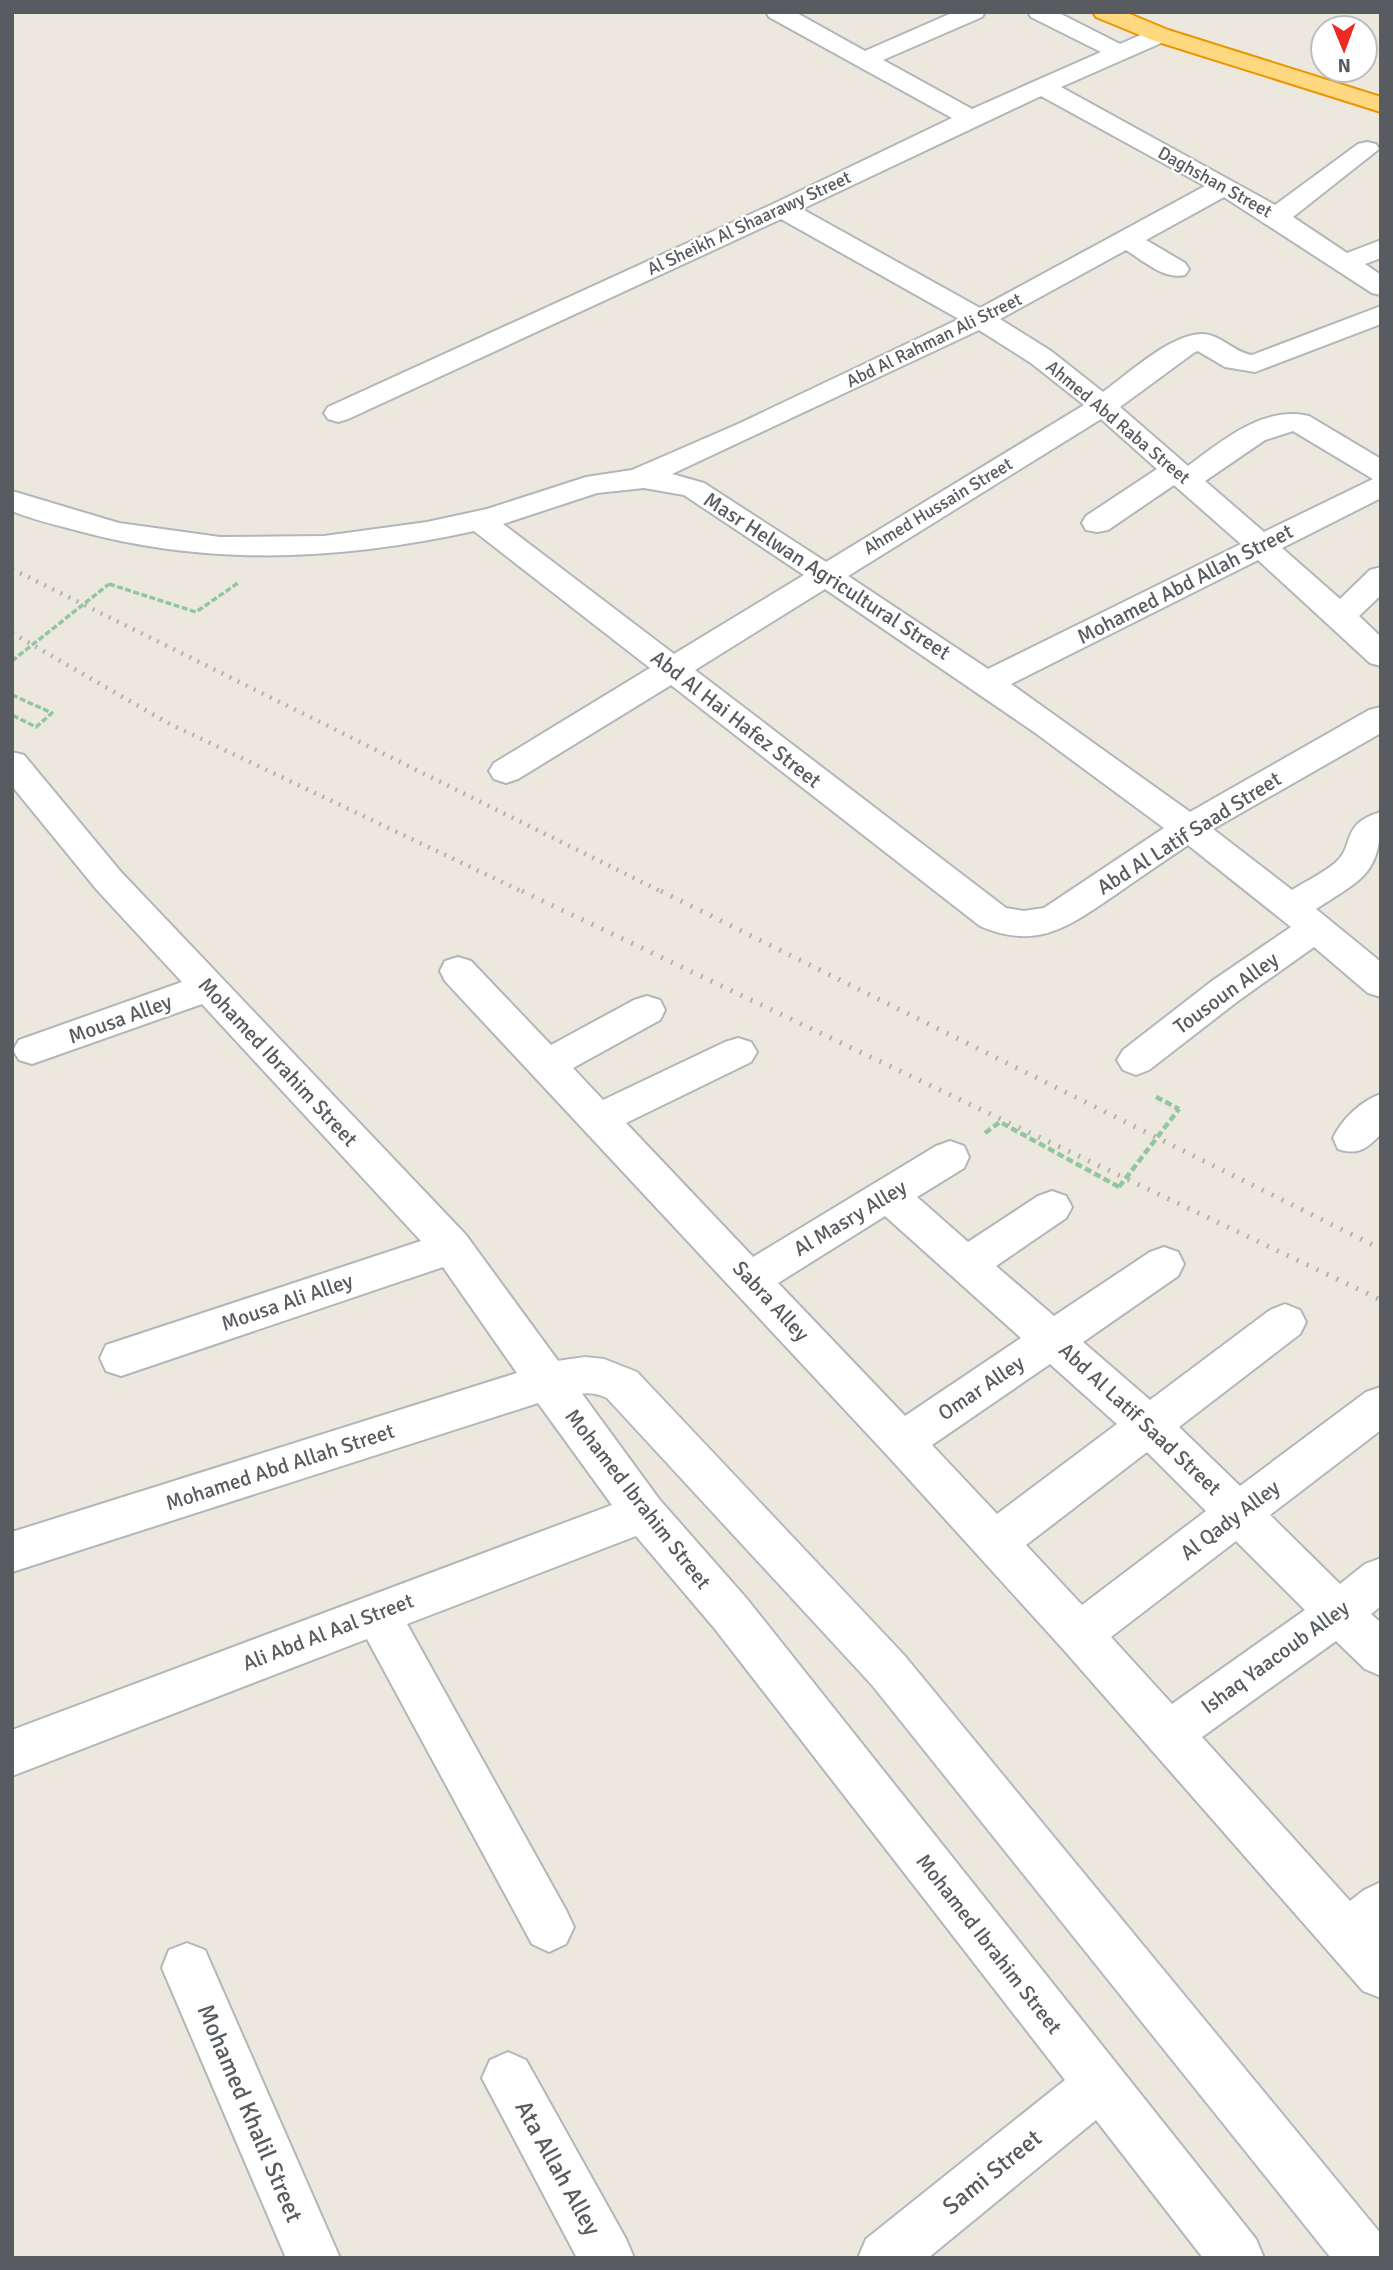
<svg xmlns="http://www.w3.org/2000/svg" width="1393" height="2270" viewBox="0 0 1393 2270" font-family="Signika,sans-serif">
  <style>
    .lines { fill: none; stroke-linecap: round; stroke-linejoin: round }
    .street-casing { stroke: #b2b6ba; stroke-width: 4 }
    .secondary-casing { stroke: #b5b9bf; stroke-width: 4 }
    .highway-casing { stroke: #ea9600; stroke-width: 4 }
    .path-far1 { stroke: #92c69f; stroke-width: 3.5; stroke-dasharray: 6 2.5; stroke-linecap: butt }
    .path { stroke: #92c69f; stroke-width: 4.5; stroke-dasharray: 7 3.5; stroke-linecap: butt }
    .street { fill: #fff; fill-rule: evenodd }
    .secondary { fill: #fff; fill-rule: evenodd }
    .highway { fill: #ffd982; fill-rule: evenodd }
    .rail-far1 { stroke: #b1b2b2; stroke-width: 4.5; stroke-dasharray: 2 7; stroke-linecap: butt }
    .rail { stroke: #b1b2b2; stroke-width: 5; stroke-dasharray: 2 9; stroke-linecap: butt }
    .path-bridge-far1 { stroke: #92c69f; stroke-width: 3.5; stroke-dasharray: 6 2.5; stroke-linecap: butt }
    .path-bridge { stroke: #92c69f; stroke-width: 4.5; stroke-dasharray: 7 3.5; stroke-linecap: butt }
    .labels { text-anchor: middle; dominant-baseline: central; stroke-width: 5; stroke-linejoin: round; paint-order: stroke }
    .far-street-label { font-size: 18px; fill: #585c60; stroke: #fff }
    .street-label { font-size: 21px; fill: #585c60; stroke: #fff }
    .near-street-label { font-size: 24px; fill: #585c60; stroke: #fff }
  </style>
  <rect width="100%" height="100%" fill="#ece8de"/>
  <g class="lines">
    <g class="street-casing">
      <g id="street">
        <path d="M766,12H795L865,51L954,12H985L982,17L883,60L972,109L1101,52L1031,17L1028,12H1057L1120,44L1152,30H1168L1172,35L1168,40L1061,87L1275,205L1358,144L1367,142L1376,144L1379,149L1293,217L1347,253L1381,240V258L1365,264L1381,275V295L1372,293L1224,197L1146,240L1185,263L1189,269L1185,275C1164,280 1144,261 1126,250L1000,319L1051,351L1103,392C1128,374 1171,334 1202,334C1220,334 1235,353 1252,355L1381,306V324L1255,372L1225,367L1198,351L1195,352L1120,407L1188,466C1222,441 1264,405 1309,416L1381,459V498L1282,548L1340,599L1370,570L1381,567V595L1359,616L1381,637V666L1370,663L1258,560L1011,684L1190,812L1369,710L1381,707V733L1213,829L1292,890C1306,881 1322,874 1335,863C1356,846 1339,824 1381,812C1381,874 1364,878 1316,909L1381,962V997L1368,993L1314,947L1238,1001L1149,1070L1136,1075L1123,1070L1117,1060L1123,1050L1212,981L1291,927L1188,845C1163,862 1139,878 1115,895C1069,926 1038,951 980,926L671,685L518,779L506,783L494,779L489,771L494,763L650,668L474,531C341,560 211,567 79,531C56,525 34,520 12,511V491L119,523L220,537L324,536L427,522L487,509L586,477L632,470L738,424L959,319L781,219L348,419L338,422L328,419L324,413L328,407L773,204L952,118L769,17ZM1041,96L1205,186L980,308L802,209ZM979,330L1031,363L1084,405L826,562L704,483L672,474ZM1101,419L1157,469L1086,516L1082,523L1086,530L1097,532L1108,530L1174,485L1241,544L988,669L848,576ZM1293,431L1373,479L1264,532L1205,481L1265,440ZM644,488L684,495L804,575L674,654L503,524L597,493ZM825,589L1034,732L1164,828L1044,908L1024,911L1006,908L695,670Z"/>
        <polygon points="12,752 24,755 121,872 466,1235 659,1499 747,1599 1256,2239 1264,2258 1203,2258 1096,2120 928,2258 858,2258 866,2239 1065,2080 715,1629 636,1536 407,1624 566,1910 574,1927 566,1944 549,1952 532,1944 367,1639 12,1776 12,1730 612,1505 538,1403 12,1572 12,1532 517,1373 443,1267 121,1376 106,1371 100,1358 106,1345 421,1241 202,1004 32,1064 19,1060 13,1050 19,1040 182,982 97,890 12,786"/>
        <path d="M458,957L471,961L551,1045L634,1000L647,996L660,1000L665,1010L660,1020L573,1068L603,1100L725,1042L738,1038L751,1042L757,1052L751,1062L626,1123L753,1257L936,1146L950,1141L964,1146L969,1157L964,1168L917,1197L968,1242L1038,1196L1052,1191L1066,1196L1072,1207L1066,1218L996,1266L1054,1316L1150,1252L1164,1247L1178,1252L1184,1264L1178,1276L1083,1342L1150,1400L1270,1310L1285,1304L1300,1310L1306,1322L1300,1334L1179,1427L1240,1486L1366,1392L1381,1387V1430L1270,1515L1340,1584L1365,1564L1381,1558V1606L1371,1614L1381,1623V1676L1365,1669L1336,1641L1202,1737L1350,1901L1364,1890L1381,1882V1998L1363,1991L1063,1649L887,1455L445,981L440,971L445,961ZM885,1216L1021,1338L905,1416L778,1283ZM1050,1364L1117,1424L997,1514L932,1445ZM1147,1452L1206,1511L1082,1605L1026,1545ZM1236,1541L1305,1610L1172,1704L1111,1637Z"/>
        <path d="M1381,1094V1134C1367,1148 1359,1156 1338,1149L1333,1138C1342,1119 1361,1101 1381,1094Z"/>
        <polygon points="187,1943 205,1950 340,2258 286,2258 162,1968 169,1950"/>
        <polygon points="508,2052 526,2060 626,2239 634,2258 577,2258 482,2078 490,2060"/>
      </g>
    </g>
    <g class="secondary-casing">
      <path id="secondary" d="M585,1357L604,1359L637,1372L904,1655L1381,2234V2258H1331L872,1685L607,1398C582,1385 559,1404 532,1395L526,1382L532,1369L557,1361Z"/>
    </g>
    <g class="highway-casing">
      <polygon id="highway" points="1093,12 1125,12 1168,30 1381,97 1381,112 1152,40 1096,17"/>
    </g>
    <g class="path-far1">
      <polyline points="109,584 196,612 238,583"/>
      <polyline points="12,695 52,713 36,727 12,715"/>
    </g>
    <g class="path">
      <polyline points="1156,1097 1179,1109"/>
      <polyline points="985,1133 1000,1122 1119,1187"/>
    </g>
    <use href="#street" class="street"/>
    <use href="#secondary" class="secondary"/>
    <use href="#highway" class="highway"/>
    <g class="rail-far1">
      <polyline points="12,569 664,893"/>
      <polyline points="12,633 168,723 525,893"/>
    </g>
    <g class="rail">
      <polyline points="522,891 1381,1300"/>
      <polyline points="661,891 1381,1249"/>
    </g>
    <polyline class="path-bridge-far1" points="12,661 109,584"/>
    <polyline class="path-bridge" points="1119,1187 1179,1109"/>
  </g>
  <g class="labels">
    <g class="far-street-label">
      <text transform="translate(1215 182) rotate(29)">Daghshan Street</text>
      <text transform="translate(749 223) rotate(-25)">Al Sheikh Al Shaarawy Street</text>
      <text transform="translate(934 340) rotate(-26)">Abd Al Rahman Ali Street</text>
      <text transform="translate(1118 422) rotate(40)">Ahmed Abd Raba Street</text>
      <text transform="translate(938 506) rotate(-31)">Ahmed Hussain Street</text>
    </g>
    <g class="street-label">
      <text transform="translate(827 576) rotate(33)">Masr Helwan Agricultural Street</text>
      <text transform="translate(1185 584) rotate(-27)">Mohamed Abd Allah Street</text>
      <text transform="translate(736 719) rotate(38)">Abd Al Hai Hafez Street</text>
      <text transform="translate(1189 833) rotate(-32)">Abd Al Latif Saad Street</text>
      <text transform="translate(1226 993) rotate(-36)">Tousoun Alley</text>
      <text transform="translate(120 1019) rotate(-20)">Mousa Alley</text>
      <text transform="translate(278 1062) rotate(47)">Mohamed Ibrahim Street</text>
      <text transform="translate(850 1218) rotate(-31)">Al Masry Alley</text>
      <text transform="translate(771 1301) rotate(47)">Sabra Alley</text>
      <text transform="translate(287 1302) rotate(-19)">Mousa Ali Alley</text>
      <text transform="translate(981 1388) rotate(-34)">Omar Alley</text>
      <text transform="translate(1140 1419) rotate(43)">Abd Al Latif Saad Street</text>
      <text transform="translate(280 1467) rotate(-18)">Mohamed Abd Allah Street</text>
      <text transform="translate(638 1499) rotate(52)">Mohamed Ibrahim Street</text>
      <text transform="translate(1230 1520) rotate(-37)">Al Qady Alley</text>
      <text transform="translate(328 1632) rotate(-21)">Ali Abd Al Aal Street</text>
      <text transform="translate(1275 1657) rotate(-36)">Ishaq Yaacoub Alley</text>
      <text transform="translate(989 1944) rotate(52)">Mohamed Ibrahim Street</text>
    </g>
    <g class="near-street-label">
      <text transform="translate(250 2113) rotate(67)">Mohamed Khalil Street</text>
      <text transform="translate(558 2168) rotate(61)">Ata Allah Alley</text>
      <text transform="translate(992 2172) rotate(-39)">Sami Street</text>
    </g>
  </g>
  <rect width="1393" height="2270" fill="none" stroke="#585c60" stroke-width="28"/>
  <g transform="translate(1344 49) rotate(179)"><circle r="33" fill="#ffffff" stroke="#bcbebf" stroke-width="2"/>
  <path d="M0-5L12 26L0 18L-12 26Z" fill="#ee2923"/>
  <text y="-10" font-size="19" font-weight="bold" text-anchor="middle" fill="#585c60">N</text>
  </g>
</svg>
